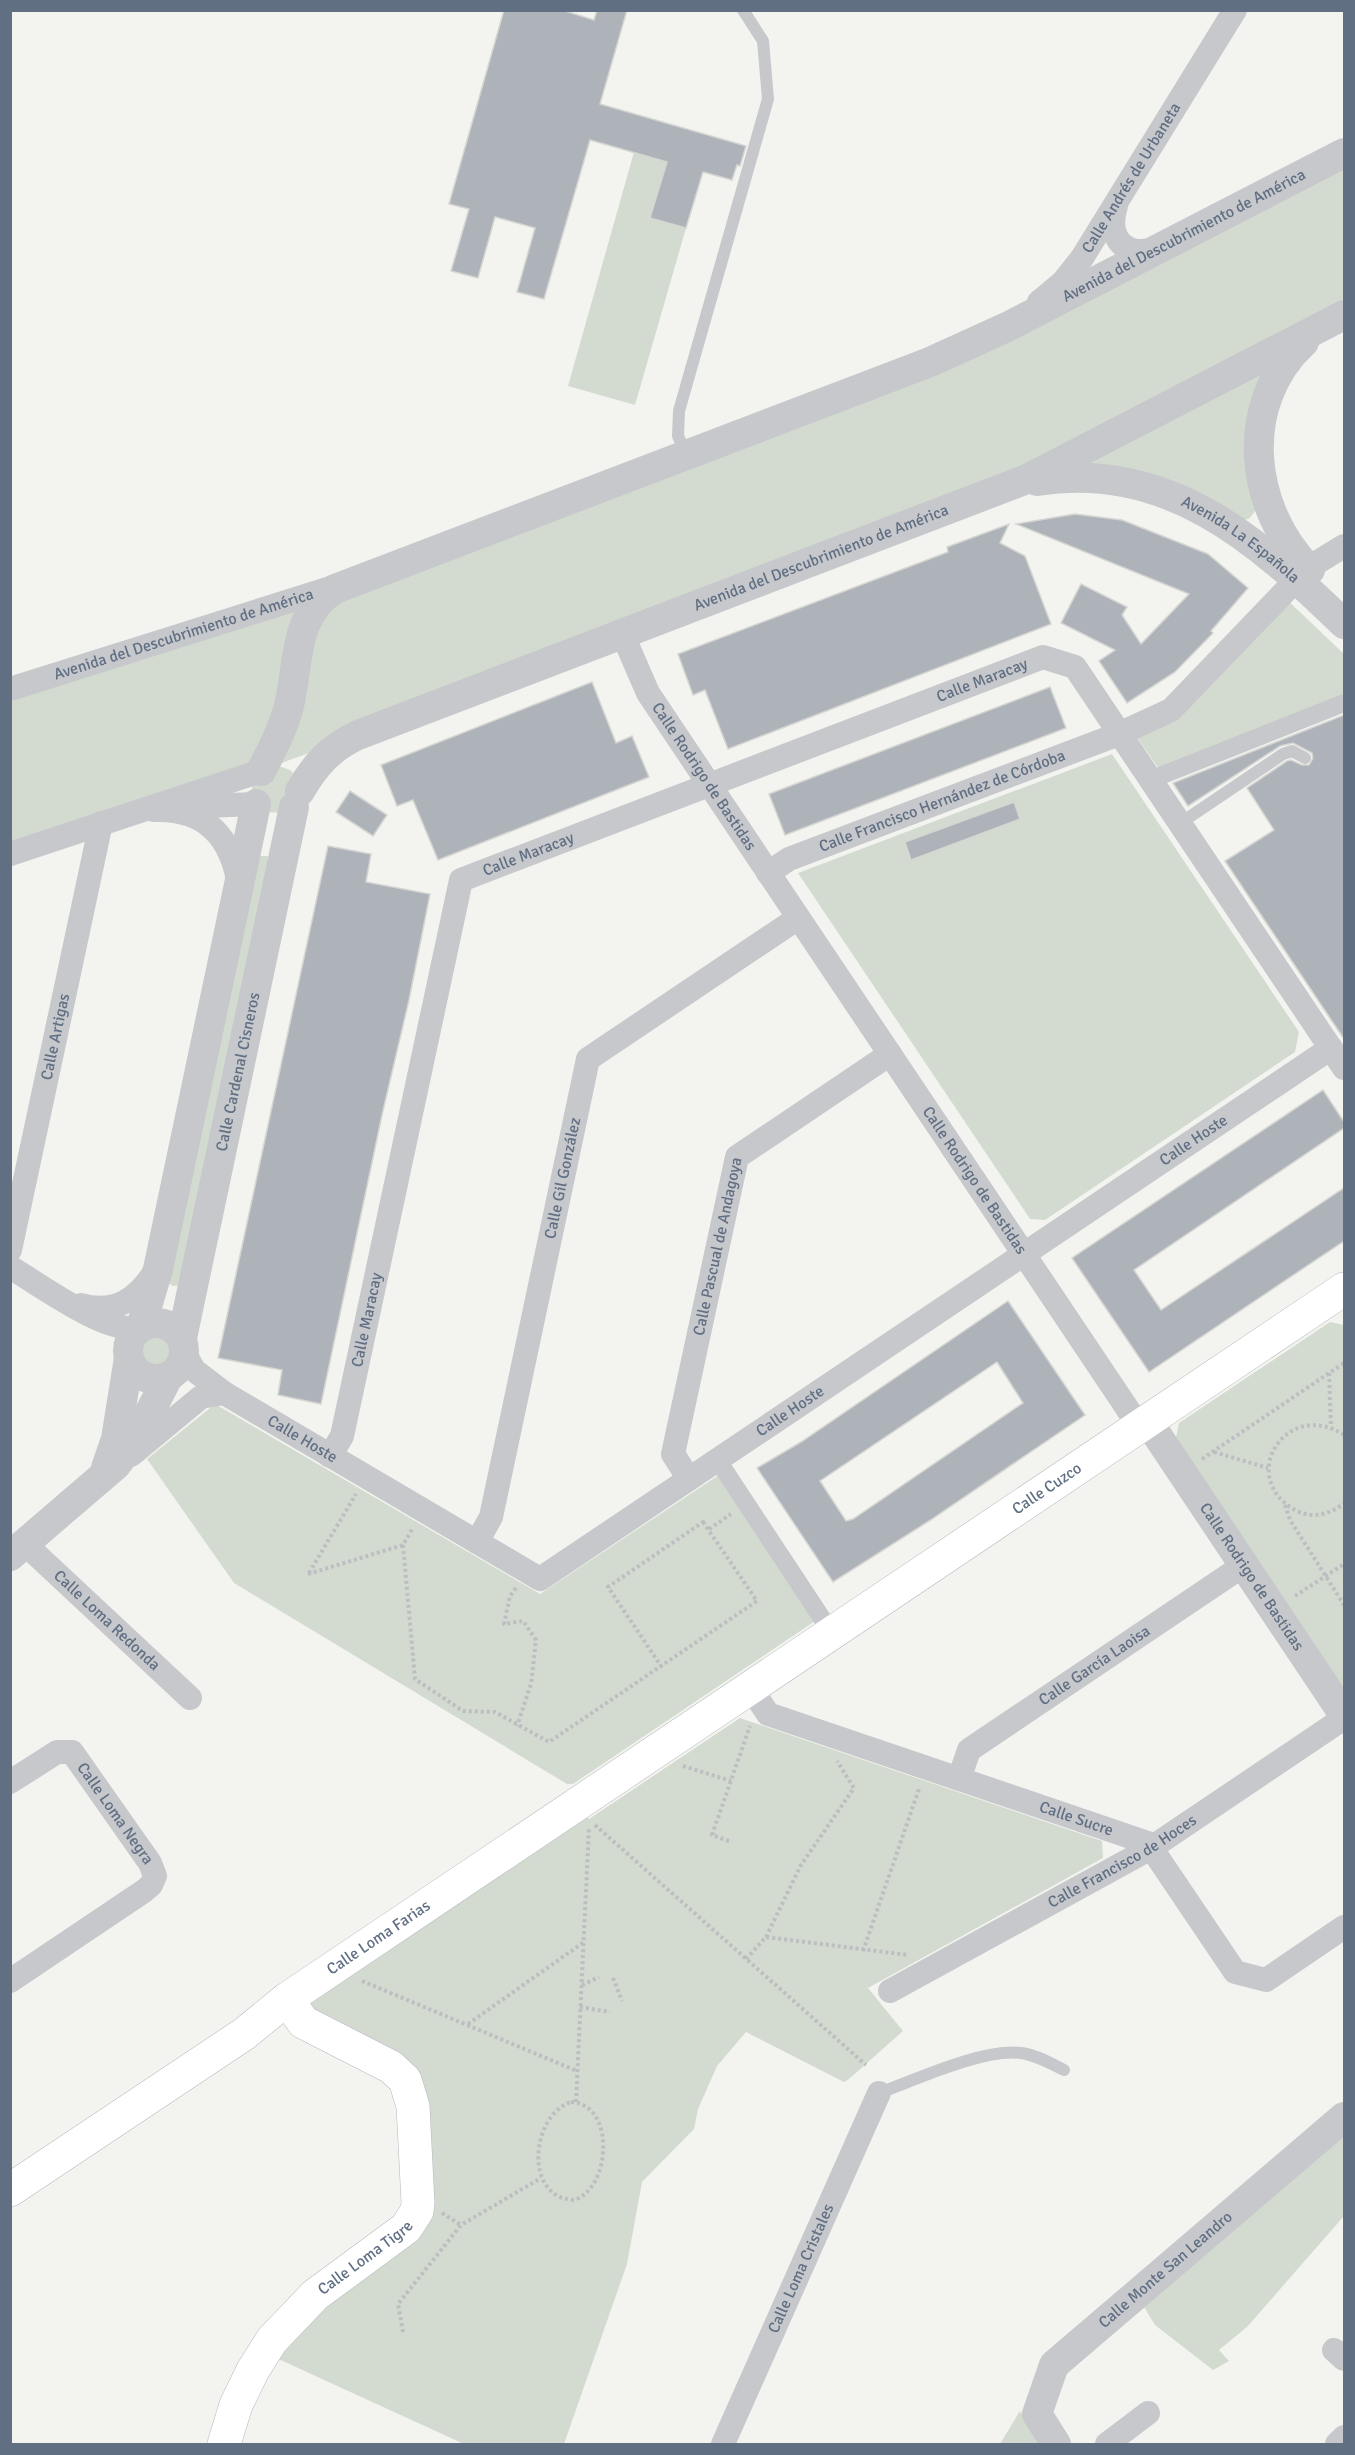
<svg xmlns="http://www.w3.org/2000/svg" width="1355" height="2455" viewBox="0 0 1355 2455" font-family="Signika,sans-serif">
  <style>
    .green { fill: #d3dbd0 }
    .building { fill: #aeb3ba; stroke: #d5d5d2; stroke-width: 1.5; fill-rule: evenodd }
    .lines { fill: none; stroke-linecap: round; stroke-linejoin: round }
    .secondary-casing { stroke: #b5b9bf; stroke-width: 34 }
    .path { stroke: #bdbec1; stroke-width: 4; stroke-dasharray: 3 3; stroke-linecap: butt }
    .service { stroke: #c6c8cc; stroke-width: 12 }
    .pedestrian { stroke: #c6c8cc; stroke-width: 18 }
    .minor { stroke: #c6c8cc; stroke-width: 24 }
    .tertiary { stroke: #c6c8cc; stroke-width: 30 }
    .secondary { stroke: #fff; stroke-width: 33 }
    .labels { text-anchor: middle; dominant-baseline: central; stroke-width: 6; stroke-linejoin: round; paint-order: stroke }
    .street-label { font-size: 16px; fill: #616f83; stroke: #fff }
  </style>
  <rect width="100%" height="100%" fill="#f3f4ef"/>
  <g class="green">
    <polygon points="634,152 667,162 651,218 686,228 635,405 568,386"/>
    <polygon points="1344,153 1344,315 1281,371 1258,507 1250,518 1240,522 1063,478 276,765 290,770 296,776 284,813 267,812 252,793 252,785 11,854 10,689 283,601 930,362"/>
    <polygon points="1282,595 1344,654 1344,703 1163,775 1130,727 1171,710"/>
    <polygon points="1112,754 1299,1032 1295,1052 1045,1220 1030,1219 798,873"/>
    <polygon points="255,856 267,856 275,861 186,1285 173,1286 163,1280"/>
    <polygon points="1330,1322 1344,1325 1344,1695 1175,1442 1179,1423"/>
    <polygon points="154,1323 173,1328 180,1368 154,1380 141,1375 129,1344 131,1338"/>
    <polygon points="215,1404 540,1594 725,1471 821,1617 573,1784 567,1784 234,1583 147,1459"/>
    <polygon points="740,1718 1102,1841 1103,1858 868,1988 903,2031 849,2079 844,2082 746,2032 717,2066 698,2109 694,2129 642,2182 627,2264 564,2444 464,2444 274,2357 280,2343 404,2241 422,2106 314,2019 307,2005 585,1814 589,1819"/>
    <polygon points="1344,2130 1344,2216 1247,2327 1219,2350 1229,2361 1213,2370 1155,2325 1144,2307"/>
    <polygon points="1020,2411 1042,2444 1000,2444"/>
  </g>
  <g class="building">
    <polygon points="504,10 562,10 594,20 597,10 627,10 600,104 746,146 740,166 737,165 732,180 703,172 686,228 650,218 667,162 590,140 544,299 517,292 535,228 495,217 478,278 451,271 469,209 449,204"/>
    <polygon points="1075,514 1122,520 1208,554 1248,588 1211,631 1213,633 1175,672 1127,703 1099,661 1115,650 1061,623 1081,584 1127,607 1122,615 1141,644 1189,594 1016,524"/>
    <polygon points="1009,524 1000,543 1025,556 1051,624 728,749 705,690 693,695 678,654 948,552 947,547"/>
    <polygon points="592,682 616,743 632,736 649,777 438,860 413,800 397,806 381,765"/>
    <polygon points="1050,687 1066,728 785,835 769,794"/>
    <polygon points="1344,715 1344,1039 1225,861 1274,830 1247,788 1287,761 1291,760 1302,765 1309,765 1313,758 1312,753 1293,743 1280,746 1188,806 1173,783"/>
    <polygon points="350,791 387,815 373,836 336,812"/>
    <polygon points="1014,802 1020,819 911,860 905,842"/>
    <polygon points="328,846 371,854 366,882 430,894 409,1000 382,1115 321,1404 278,1395 282,1370 218,1358"/>
    <polygon points="1323,1090 1344,1122 1344,1128 1134,1270 1161,1310 1344,1188 1344,1241 1149,1372 1072,1258"/>
    <path d="M1008,1301L1085,1415L929,1521L833,1582L757,1468L801,1442ZM997,1362L1023,1403L853,1519L846,1521L820,1481Z"/>
  </g>
  <g class="lines">
    <g class="secondary-casing">
      <g id="secondary">
        <path id="s22" d="M10,2190L244,2034L287,1999L1344,1289"/>
        <path id="s23" d="M224,2444L236,2405L253,2370L272,2340L315,2295L406,2228L417,2211L418,2203L413,2106L405,2080L391,2067L303,2022L287,1999"/>
      </g>
    </g>
    <g class="path">
      <polyline points="1329,1373 1331,1427"/>
      <path d="M1344,1435C1286,1397 1235,1479 1297,1511C1313,1519 1331,1514 1344,1503"/>
      <polyline points="1214,1452 1268,1468"/>
      <polyline points="1202,1459 1344,1363"/>
      <polyline points="1285,1505 1290,1520 1344,1605"/>
      <polygon points="703,1522 757,1601 661,1666 608,1587"/>
      <polyline points="709,1529 731,1514"/>
      <polyline points="403,1545 415,1679 463,1711 495,1712 549,1742 661,1666"/>
      <polyline points="309,1573 356,1494"/>
      <polyline points="308,1574 403,1545 413,1528"/>
      <polyline points="516,1588 510,1596 504,1624 523,1621 536,1640 531,1684 517,1726"/>
      <polyline points="1295,1596 1344,1564"/>
      <polyline points="683,1766 731,1781"/>
      <polyline points="595,1825 866,2065"/>
      <polyline points="729,1841 712,1835 750,1726"/>
      <polyline points="766,1937 801,1865 854,1788 837,1761"/>
      <polyline points="863,1951 919,1789"/>
      <polyline points="746,1959 766,1937 908,1955"/>
      <polyline points="613,1978 622,2001"/>
      <polyline points="362,1981 577,2071"/>
      <polyline points="582,1985 599,1977"/>
      <polyline points="580,2007 610,2012"/>
      <polyline points="468,2024 584,1942"/>
      <path d="M571,2102C616,2104 611,2189 574,2200C523,2198 531,2115 571,2102Z"/>
      <polyline points="576,2102 589,1827"/>
      <polyline points="442,2213 461,2225"/>
      <polyline points="403,2332 398,2304 461,2225 541,2178"/>
    </g>
    <g class="service">
      <polyline points="686,454 678,436 679,411 768,99 763,41 743,10"/>
      <polyline points="1179,824 1283,754 1292,751 1305,758"/>
      <path d="M879,2093C915,2080 983,2048 1021,2053C1036,2055 1050,2063 1064,2070"/>
    </g>
    <g class="pedestrian">
      <polyline points="1150,780 1344,703"/>
      <polyline points="717,1459 831,1632"/>
    </g>
    <g class="minor">
      <path d="M1116,206C1106,238 1125,259 1157,248"/>
      <path id="s1" d="M1039,302L1063,282L1082,258L1235,10"/>
      <polyline points="1308,568 1344,546"/>
      <path id="s2" d="M622,633L648,693L1139,1426"/>
      <path id="s3" d="M10,689L337,586"/>
      <polyline points="178,807 256,804"/>
      <path d="M154,810C205,808 231,836 239,885"/>
      <polyline points="10,854 261,771"/>
      <path id="s4" d="M768,873L789,859L1119,734L1171,710L1297,579"/>
      <path id="s5" d="M10,1250L101,823"/>
      <path d="M10,1267C40,1285 109,1336 141,1327"/>
      <path d="M81,1305C115,1314 136,1300 154,1273"/>
      <path id="s6" d="M185,1354L194,1370L224,1393L540,1579L1331,1048"/>
      <polyline points="131,1455 201,1397 224,1393"/>
      <path id="s7" d="M330,1456L342,1436L461,880L1043,657L1075,667L1344,1068"/>
      <path id="s8" d="M689,1479L673,1454L737,1157L890,1054"/>
      <path id="s9" d="M477,1542L491,1517L588,1059L798,918"/>
      <path id="s10" d="M25,1544L190,1698"/>
      <path id="s11" d="M750,1687L768,1714L1148,1843L1235,1972L1266,1980L1344,1927"/>
      <path id="s12" d="M959,1779L969,1750L1244,1565"/>
      <path id="s13" d="M10,1782L57,1752H72L150,1863L155,1876L151,1885L144,1891L10,1981"/>
      <path id="s14" d="M890,1991L1151,1848L1344,1718"/>
      <polyline points="1334,2350 1344,2359"/>
      <path id="s15" d="M723,2444L879,2093"/>
      <polyline points="1107,2444 1148,2413"/>
      <polyline points="1337,2444 1344,2437"/>
    </g>
    <g class="tertiary">
      <path d="M1304,342C1237,404 1249,509 1310,570"/>
      <path id="s16" d="M1037,481C1168,460 1257,540 1344,624"/>
      <path id="s17" d="M261,771C272,750 283,729 289,706C299,664 293,614 335,589L930,362L1007,327L1344,153"/>
      <path id="s18" d="M300,791C315,765 330,748 358,735L1027,479L1344,315"/>
      <circle cx="156" cy="1351" r="28"/>
      <polyline points="141,1327 158,1269 256,804"/>
      <path id="s19" d="M182,1338L294,807"/>
      <path id="s20" d="M1139,1426L1153,1429L1344,1715"/>
      <polyline points="106,1468 116,1439 129,1358"/>
      <polyline points="10,1556 116,1465 137,1437 168,1377"/>
      <path id="s21" d="M1056,2444L1037,2414L1054,2365L1344,2117"/>
    </g>
    <use href="#secondary" class="secondary"/>
  </g>
  <g class="labels">
    <g class="street-label">
      <text stroke="none"><textPath href="#s1" startOffset="156">Calle Andrés de Urbaneta</textPath></text>
      <text stroke="none"><textPath href="#s17" startOffset="1122">Avenida del Descubrimiento de América</textPath></text>
      <text stroke="none"><textPath href="#s16" startOffset="219">Avenida La Española</textPath></text>
      <text stroke="none"><textPath href="#s18" startOffset="578">Avenida del Descubrimiento de América</textPath></text>
      <text stroke="none"><textPath href="#s3" startOffset="182">Avenida del Descubrimiento de América</textPath></text>
      <text stroke="none"><textPath href="#s7" startOffset="1150">Calle Maracay</textPath></text>
      <text stroke="none"><textPath href="#s2" startOffset="166">Calle Rodrigo de Bastidas</textPath></text>
      <text stroke="none"><textPath href="#s4" startOffset="189">Calle Francisco Hernández de Córdoba</textPath></text>
      <text stroke="none"><textPath href="#s7" startOffset="664">Calle Maracay</textPath></text>
      <text stroke="none"><textPath href="#s5" startOffset="218">Calle Artigas</textPath></text>
      <text stroke="none"><textPath href="#s19" startOffset="272">Calle Cardenal Cisneros</textPath></text>
      <text stroke="none"><textPath href="#s6" startOffset="1210">Calle Hoste</textPath></text>
      <text stroke="none"><textPath href="#s9" startOffset="375">Calle Gil González</textPath></text>
      <text stroke="none"><textPath href="#s2" startOffset="652">Calle Rodrigo de Bastidas</textPath></text>
      <text stroke="none"><textPath href="#s8" startOffset="242">Calle Pascual de Andagoya</textPath></text>
      <text stroke="none"><textPath href="#s7" startOffset="142">Calle Maracay</textPath></text>
      <text stroke="none"><textPath href="#s6" startOffset="724">Calle Hoste</textPath></text>
      <text stroke="none"><textPath href="#s6" startOffset="147">Calle Hoste</textPath></text>
      <text stroke="none"><textPath href="#s22" startOffset="1252">Calle Cuzco</textPath></text>
      <text stroke="none"><textPath href="#s20" startOffset="192">Calle Rodrigo de Bastidas</textPath></text>
      <text stroke="none"><textPath href="#s10" startOffset="112">Calle Loma Redonda</textPath></text>
      <text stroke="none"><textPath href="#s12" startOffset="182">Calle García Laoisa</textPath></text>
      <text stroke="none"><textPath href="#s13" startOffset="146">Calle Loma Negra</textPath></text>
      <text stroke="none"><textPath href="#s11" startOffset="358">Calle Sucre</textPath></text>
      <text stroke="none"><textPath href="#s14" startOffset="266">Calle Francisco de Hoces</textPath></text>
      <text stroke="none"><textPath href="#s22" startOffset="447">Calle Loma Farias</textPath></text>
      <text stroke="none"><textPath href="#s23" startOffset="240">Calle Loma Tigre</textPath></text>
      <text stroke="none"><textPath href="#s15" startOffset="192">Calle Loma Cristales</textPath></text>
      <text stroke="none"><textPath href="#s21" startOffset="234">Calle Monte San Leandro</textPath></text>
    </g>
  </g>
  <rect width="1355" height="2455" fill="none" stroke="#616f83" stroke-width="24"/>
</svg>
